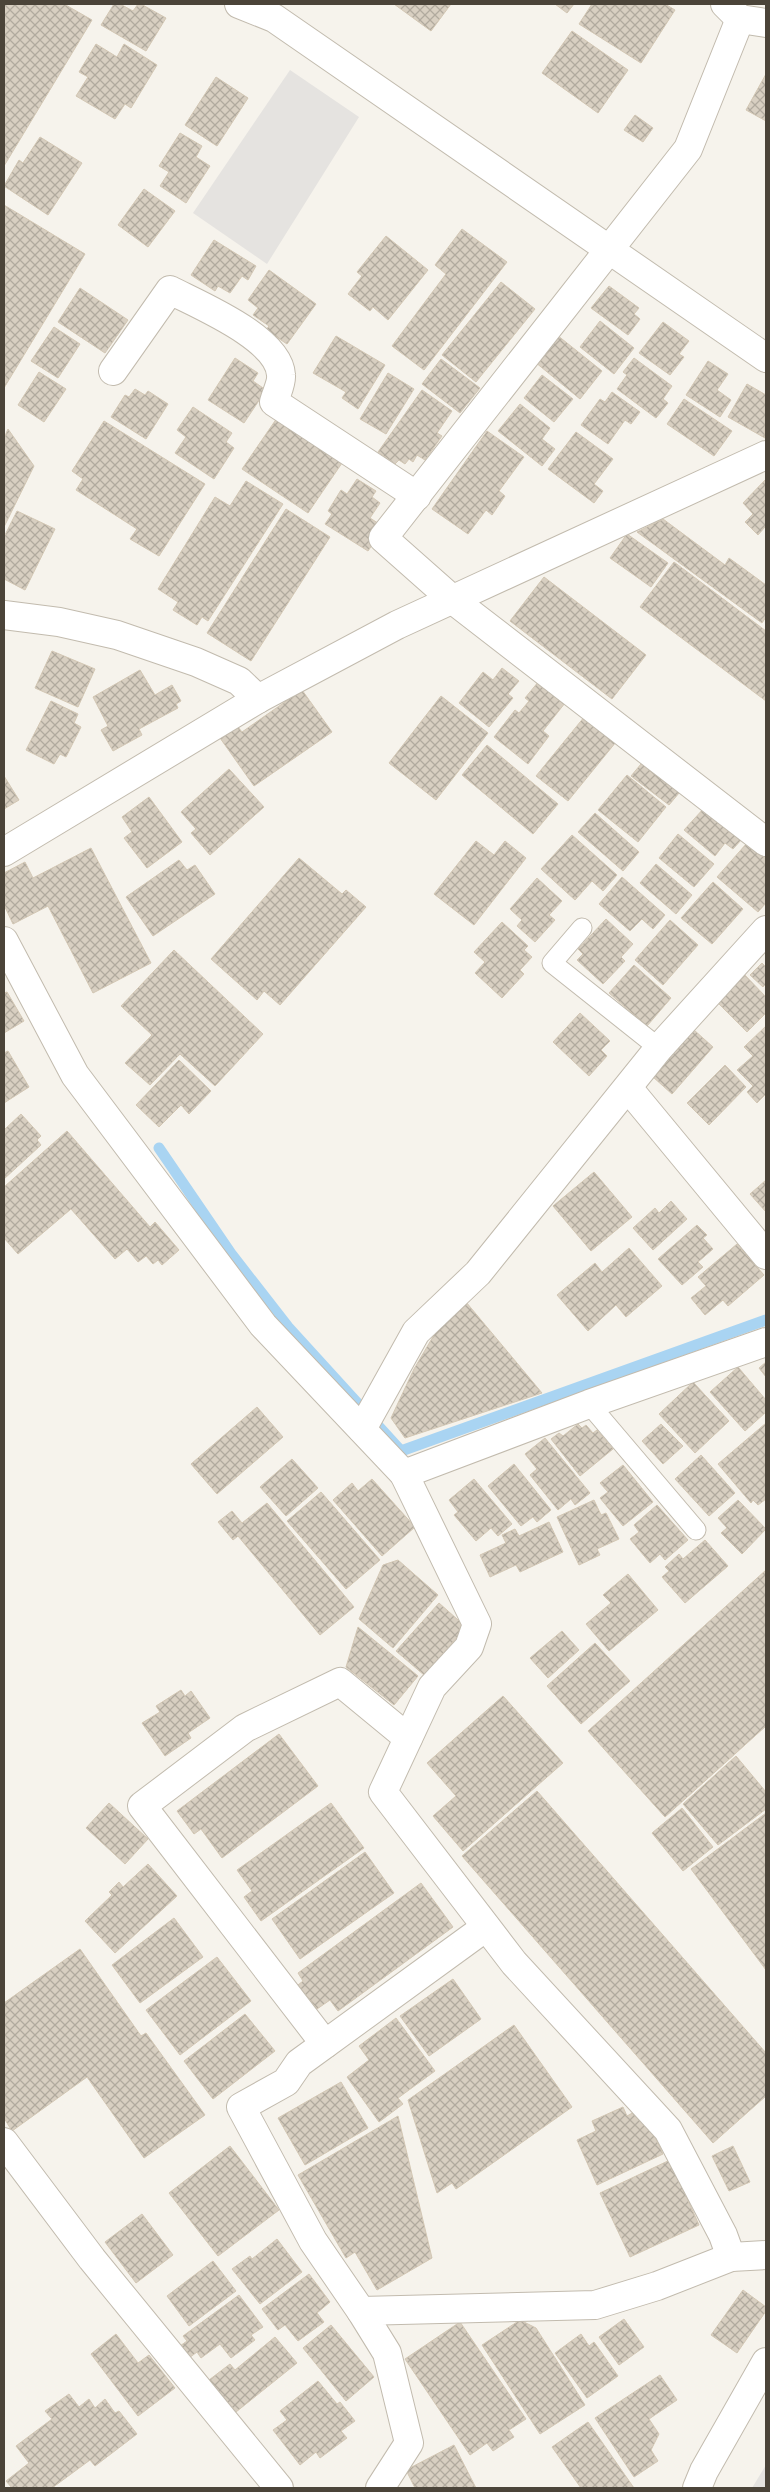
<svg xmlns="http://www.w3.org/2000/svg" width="770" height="2492" viewBox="0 0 770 2492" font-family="'DejaVu Sans',sans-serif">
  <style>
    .parking { fill: #e5e3e0 }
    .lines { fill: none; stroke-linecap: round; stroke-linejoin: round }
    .stream { stroke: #a9d4f2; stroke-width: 11 }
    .building { fill: url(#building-cross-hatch); stroke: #d3c7b4 }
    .service-casing { stroke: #c2bbae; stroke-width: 21 }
    .minor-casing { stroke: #c2bbae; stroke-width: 30 }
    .tertiary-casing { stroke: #c2bbae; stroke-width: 30 }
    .service { stroke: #fff; stroke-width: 19 }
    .minor { stroke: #fff; stroke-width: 28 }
    .tertiary { stroke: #fff; stroke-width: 28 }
  </style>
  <defs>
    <pattern id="building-cross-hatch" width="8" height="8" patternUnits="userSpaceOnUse" patternTransform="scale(1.25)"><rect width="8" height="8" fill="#d8cfc1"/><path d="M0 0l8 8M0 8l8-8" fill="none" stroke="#b1aa9e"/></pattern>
  </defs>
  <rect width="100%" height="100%" fill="#f6f3ec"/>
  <g class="parking">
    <polygon points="290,70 359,117 267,264 193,213"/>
    <polygon points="766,2465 766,2488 752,2488"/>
  </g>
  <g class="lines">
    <polyline class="stream" points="159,1148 232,1255 288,1327 401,1451 766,1320"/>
  </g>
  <g class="building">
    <polygon points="4,4 64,4 92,20 4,166"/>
    <polygon points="114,4 120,4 133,11 138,4 141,4 166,18 146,51 101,25"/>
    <polygon points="394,4 451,4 431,31"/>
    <polygon points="555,4 574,4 567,13"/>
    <polygon points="592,4 665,4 675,10 641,63 579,24"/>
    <polygon points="572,31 628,70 598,113 542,73"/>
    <polygon points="96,44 117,57 124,44 157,65 131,108 125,104 115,119 76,96 88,77 79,72"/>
    <polygon points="766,74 766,121 746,110"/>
    <polygon points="216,77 248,98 217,146 185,125"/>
    <polygon points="635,115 653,128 643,142 624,130"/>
    <polygon points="180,133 202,146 196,157 210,166 186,203 160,186 169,172 159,166"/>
    <polygon points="40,137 82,163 48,215 4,186 19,160 23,163"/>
    <polygon points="144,189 175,211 148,247 118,225"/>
    <polygon points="4,205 85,254 4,388"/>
    <polygon points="462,229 507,262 424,370 392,346 446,274 435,265"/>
    <polygon points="386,236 428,270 388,320 373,307 370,311 348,294 362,276 357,272"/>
    <polygon points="214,240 256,266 248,280 242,276 230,293 218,286 215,291 191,275"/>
    <polygon points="269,270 316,304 287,344 266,330 269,326 253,315 258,308 248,300"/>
    <polygon points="501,282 535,309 476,382 442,355"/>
    <polygon points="609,286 639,308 634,314 640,319 628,335 591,308"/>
    <polygon points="80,288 128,320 105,353 58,322"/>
    <polygon points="600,321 634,348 614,374 580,347"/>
    <polygon points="663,322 689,341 679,354 684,357 670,375 639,353"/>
    <polygon points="54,327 80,344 58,378 31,361"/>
    <polygon points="557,335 602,371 580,399 535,362"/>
    <polygon points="336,336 385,365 358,409 342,398 346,392 313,373"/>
    <polygon points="235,358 258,373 253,381 266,390 244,423 208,400"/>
    <polygon points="634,358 672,386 663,399 668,403 656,418 617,389 627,375 623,372"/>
    <polygon points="441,359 480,388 460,413 422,384"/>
    <polygon points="708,361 728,374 717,390 731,400 720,417 686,395"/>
    <polygon points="39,372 66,389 44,422 18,405"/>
    <polygon points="388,373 414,389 386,434 360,419"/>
    <polygon points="542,375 573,399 554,422 524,398"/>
    <polygon points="747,384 766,395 765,438 728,417"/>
    <polygon points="135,389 145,395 148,391 168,404 146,439 111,417 125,395 129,397"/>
    <polygon points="422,390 452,411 437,433 442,436 425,460 417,455 413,462 409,459 405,464 399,460 395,464 378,452"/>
    <polygon points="612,392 640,412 631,424 625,420 608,444 581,425 600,399 605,402"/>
    <polygon points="684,399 732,431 714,456 667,424"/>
    <polygon points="520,404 550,428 542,439 555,449 542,466 498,431"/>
    <polygon points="193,407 232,433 226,442 234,448 214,479 175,453 186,437 177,430"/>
    <polygon points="277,418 342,463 308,513 242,469"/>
    <polygon points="104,421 205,484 159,556 130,539 137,529 76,490 83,479 72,471"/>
    <polygon points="8,429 34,466 4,527 4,438"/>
    <polygon points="487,431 524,457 499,491 505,496 492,515 486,510 468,534 432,509"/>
    <polygon points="576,432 613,459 594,484 603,491 594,503 548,469"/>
    <polygon points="357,479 376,491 372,497 380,503 370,518 384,527 368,551 325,524 332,514 328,511 341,490 347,494"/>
    <polygon points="766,479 766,529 765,527 758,535 745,522 753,514 743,503"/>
    <polygon points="246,481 283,504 208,621 202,617 197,625 173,610 178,602 158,589 215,497 230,506"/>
    <polygon points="286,509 330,537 251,661 207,633"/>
    <polygon points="17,511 55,529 25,590 4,579 4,537"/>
    <polygon points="663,519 725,565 729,558 766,585 766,617 762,623 637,532"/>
    <polygon points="627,534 668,563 651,587 610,558"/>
    <polygon points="674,562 766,631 766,701 640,607"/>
    <polygon points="544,577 646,655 612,699 510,621"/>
    <polygon points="52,651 95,669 78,707 35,688"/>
    <polygon points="502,668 519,681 508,694 513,698 489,727 459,703 483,672 493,680"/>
    <polygon points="140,670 155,695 172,685 181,701 176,704 178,708 139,729 142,735 113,751 101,730 108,726 93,697"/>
    <polygon points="539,681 565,703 543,731 549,736 528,764 494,737 515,710 519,713 529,701 525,698"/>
    <polygon points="302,690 332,732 254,786 220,738 238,727 242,732"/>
    <polygon points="441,696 488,733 436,800 389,763"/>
    <polygon points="51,701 78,714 74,723 81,727 66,757 60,754 54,764 26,750"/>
    <polygon points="585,716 616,742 568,801 536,776"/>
    <polygon points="487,745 558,804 533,834 462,775"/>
    <polygon points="646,758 684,787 669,805 631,776"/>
    <polygon points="229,769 264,807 210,855 191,833 196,829 181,812"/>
    <polygon points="627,775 666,807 638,842 598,810"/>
    <polygon points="4,776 19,800 4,809"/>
    <polygon points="149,797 182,842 147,868 124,838 132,832 122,817"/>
    <polygon points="705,807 742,839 733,849 725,843 715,856 684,830"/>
    <polygon points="595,813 639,852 623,871 578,832"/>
    <polygon points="678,834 714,864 694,887 659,858"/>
    <polygon points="572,835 617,875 603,891 592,881 575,900 541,869"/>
    <polygon points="476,841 494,855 505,841 526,858 474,925 434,894"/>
    <polygon points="747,843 766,859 766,903 758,912 717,877"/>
    <polygon points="91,848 151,963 93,993 48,906 13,924 4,905 4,873 25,862 33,878"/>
    <polygon points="299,858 342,894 346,890 366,907 280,1005 264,991 257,1000 211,959"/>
    <polygon points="179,860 187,870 195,865 215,894 153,936 126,897"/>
    <polygon points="656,864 692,895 676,914 640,883"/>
    <polygon points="622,877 665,915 653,929 642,919 630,931 599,904"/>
    <polygon points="537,878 562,901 549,915 555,920 535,942 517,926 522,920 510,909"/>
    <polygon points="713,882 743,909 712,944 681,918"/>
    <polygon points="606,919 633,944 621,957 625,961 603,984 577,960 583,954 578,949"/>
    <polygon points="670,920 698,945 663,985 635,960"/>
    <polygon points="502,922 528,946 524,950 532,957 520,970 524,974 502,998 475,973 485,962 474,952"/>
    <polygon points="174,950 263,1034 215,1086 180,1054 150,1085 125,1063 152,1035 121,1006"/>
    <polygon points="762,963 766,967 766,984 763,987 750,975"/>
    <polygon points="634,965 671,998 647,1026 609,993"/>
    <polygon points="741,971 766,997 766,1013 747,1032 713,998"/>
    <polygon points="7,992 24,1021 4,1033 4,993"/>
    <polygon points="580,1013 610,1041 601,1050 607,1056 589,1076 553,1042"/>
    <polygon points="766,1026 766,1094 757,1103 747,1092 753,1086 737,1070 753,1056 744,1047"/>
    <polygon points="694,1030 713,1047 672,1094 653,1077"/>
    <polygon points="8,1051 29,1087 4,1103 4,1053"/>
    <polygon points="179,1060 211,1091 189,1114 181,1105 159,1127 136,1105"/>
    <polygon points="725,1065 746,1087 709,1125 687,1103"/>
    <polygon points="21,1114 41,1136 37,1140 41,1145 4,1179 4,1130"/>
    <polygon points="67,1131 150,1227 155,1222 179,1250 162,1265 158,1260 153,1264 146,1256 138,1262 127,1249 115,1259 71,1209 18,1254 4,1238 4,1187"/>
    <polygon points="594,1172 632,1217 591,1251 553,1206"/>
    <polygon points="766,1180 766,1212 750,1194"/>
    <polygon points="671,1201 687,1219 653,1250 633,1228 655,1208 659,1213"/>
    <polygon points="697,1225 707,1235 703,1238 713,1249 698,1262 703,1267 682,1285 658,1259"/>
    <polygon points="737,1244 764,1275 728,1306 723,1300 705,1315 691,1298 706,1286 698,1277"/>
    <polygon points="629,1248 662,1286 626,1317 616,1305 588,1331 557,1295 595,1263 602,1272"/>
    <polygon points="466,1302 542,1393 405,1438 391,1418 414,1369 434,1335"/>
    <polygon points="766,1362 766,1377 759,1368"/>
    <polygon points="738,1367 766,1400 766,1412 745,1431 710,1392"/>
    <polygon points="693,1382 729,1421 695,1453 659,1414"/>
    <polygon points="257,1407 283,1437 217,1494 191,1464"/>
    <polygon points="766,1423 766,1499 758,1505 753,1500 751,1503 718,1464"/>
    <polygon points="578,1424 582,1428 586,1425 593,1433 597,1430 613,1449 580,1476 551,1439 559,1433 563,1436"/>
    <polygon points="661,1424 683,1446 663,1464 642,1441"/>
    <polygon points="545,1438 590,1493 575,1505 571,1499 558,1510 530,1475 537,1469 525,1454"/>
    <polygon points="701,1455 735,1493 709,1516 675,1479"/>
    <polygon points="292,1459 318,1488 286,1516 260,1487"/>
    <polygon points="514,1464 551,1510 537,1522 533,1517 521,1526 488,1486"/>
    <polygon points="623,1465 653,1502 623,1526 600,1498 608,1492 600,1483"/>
    <polygon points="372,1479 415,1527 382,1556 333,1500 352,1483 358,1491"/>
    <polygon points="474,1479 512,1524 498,1536 491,1528 476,1541 454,1515 458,1512 449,1500"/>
    <polygon points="321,1492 380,1560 346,1589 287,1521"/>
    <polygon points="594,1500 601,1515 606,1513 619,1539 597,1549 600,1555 579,1565 557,1517"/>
    <polygon points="738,1500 766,1529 742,1554 721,1533 727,1528 718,1518"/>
    <polygon points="267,1503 354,1607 320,1635 238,1536 233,1540 218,1522 232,1511 242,1523"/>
    <polygon points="657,1505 688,1540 665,1560 660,1554 650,1563 630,1539 639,1532 634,1525"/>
    <polygon points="549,1522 563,1552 520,1572 516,1565 490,1577 480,1555 506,1543 502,1535 515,1529 519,1536"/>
    <polygon points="705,1540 728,1566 685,1603 662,1577 669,1571 665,1567 679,1554 683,1559"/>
    <polygon points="398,1560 438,1595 393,1648 359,1619 383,1565"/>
    <polygon points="766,1570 766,1726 665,1817 588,1731"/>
    <polygon points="628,1574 658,1610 609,1651 586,1624 611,1603 603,1595"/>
    <polygon points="439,1603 466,1627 424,1675 396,1651"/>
    <polygon points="358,1627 418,1676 394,1705 346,1667"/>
    <polygon points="562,1631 579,1650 548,1678 530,1658"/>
    <polygon points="595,1643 630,1681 581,1724 547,1686"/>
    <polygon points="181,1690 185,1696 191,1691 210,1718 188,1733 191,1738 165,1756 142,1723 160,1712 156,1706"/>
    <polygon points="503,1696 563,1763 463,1851 433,1816 456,1796 427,1763"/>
    <polygon points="279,1734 318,1786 222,1858 201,1829 194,1834 177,1811"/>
    <polygon points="736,1756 766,1792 766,1809 718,1845 683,1804"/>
    <polygon points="537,1791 766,2053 766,2096 713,2143 462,1856"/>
    <polygon points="109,1803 148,1839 125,1864 86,1828"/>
    <polygon points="331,1803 364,1848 261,1921 244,1897 252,1891 237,1870"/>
    <polygon points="682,1808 713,1847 683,1871 652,1833"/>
    <polygon points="766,1813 766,1970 691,1869"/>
    <polygon points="365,1852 394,1893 300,1959 272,1919"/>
    <polygon points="148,1864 177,1896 115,1953 85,1921 112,1895 109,1892 119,1882 123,1887"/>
    <polygon points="421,1883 453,1927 338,2011 330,2000 317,2009 298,1985 303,1981 298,1973"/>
    <polygon points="174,1918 203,1957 140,2003 112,1965"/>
    <polygon points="80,1949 141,2036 146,2033 205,2115 144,2158 87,2077 12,2131 4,2118 4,2003"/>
    <polygon points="217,1957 251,2001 180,2055 146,2010"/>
    <polygon points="453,1979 481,2019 429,2056 400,2016"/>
    <polygon points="245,2014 275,2051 213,2099 184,2061"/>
    <polygon points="396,2018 435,2071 398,2098 403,2104 379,2122 347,2077 369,2060 359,2046"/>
    <polygon points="514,2025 572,2107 456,2189 452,2183 437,2193 408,2100"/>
    <polygon points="341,2082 368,2128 305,2165 278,2118"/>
    <polygon points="623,2107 627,2116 638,2110 645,2126 649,2124 663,2154 597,2185 577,2140 596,2131 592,2121"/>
    <polygon points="398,2116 432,2258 377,2290 355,2252 346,2258 298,2175"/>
    <polygon points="230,2146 279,2210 218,2256 169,2193"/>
    <polygon points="733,2146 750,2182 729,2191 712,2156"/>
    <polygon points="670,2160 699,2225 630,2257 600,2193"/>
    <polygon points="142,2214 173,2255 136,2283 105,2242"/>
    <polygon points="277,2239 302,2272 260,2304 232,2269 250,2256 252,2259"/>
    <polygon points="213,2261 236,2291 189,2326 167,2296"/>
    <polygon points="309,2274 330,2302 317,2313 324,2322 298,2341 285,2325 278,2330 262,2309"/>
    <polygon points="743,2290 766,2307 766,2311 737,2353 711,2335"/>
    <polygon points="239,2295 263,2327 251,2335 255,2340 231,2358 220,2344 201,2358 197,2352 189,2358 180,2346 187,2341 183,2336"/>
    <polygon points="624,2319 644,2347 619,2365 599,2337"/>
    <polygon points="520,2320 536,2328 585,2405 540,2434 482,2345"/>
    <polygon points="460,2322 526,2419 509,2430 514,2437 493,2451 487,2443 470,2455 405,2359"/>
    <polygon points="331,2325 374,2377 346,2401 303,2348"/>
    <polygon points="116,2334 138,2363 149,2355 175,2388 138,2416 91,2354"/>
    <polygon points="581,2334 589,2346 594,2342 618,2376 587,2398 555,2353"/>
    <polygon points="275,2337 297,2363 236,2412 209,2380 230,2364 235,2370"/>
    <polygon points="660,2375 677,2400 649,2419 659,2434 651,2450 658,2461 634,2477 595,2418"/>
    <polygon points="318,2381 337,2404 340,2402 355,2421 341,2431 347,2438 320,2458 316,2452 300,2465 273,2430 287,2420 280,2411"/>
    <polygon points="69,2394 79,2407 89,2399 95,2408 105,2399 115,2413 119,2411 137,2434 95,2466 90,2460 52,2488 12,2488 6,2481 29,2463 16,2446 52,2419 45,2411"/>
    <polygon points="588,2422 634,2488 581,2488 552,2447"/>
    <polygon points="454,2445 476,2488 415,2488 406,2470"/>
  </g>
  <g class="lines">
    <g class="service-casing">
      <g id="service">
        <polyline points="582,928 552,963 659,1048"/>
        <polyline points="589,1404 696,1530"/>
      </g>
    </g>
    <g class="minor-casing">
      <g id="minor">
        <polyline points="239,4 274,18 766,358"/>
        <polyline points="725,4 740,19 766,23"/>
        <polyline points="740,19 688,149 383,538 453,600 766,842"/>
        <path d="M113,371L170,290C199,305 279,338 281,375C282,383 276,394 274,402L417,496"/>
        <polyline points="4,615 59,622 117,635 196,662 239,681 258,699"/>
        <polyline points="4,852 258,699 397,625 766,455"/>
        <polyline points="4,941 75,1075 263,1325 404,1474 477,1624 469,1647 432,1687 383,1792 514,1963 668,2130 723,2235 731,2257"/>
        <polyline points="628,1088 766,1255"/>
        <polyline points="362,1429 416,1332 478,1273 659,1048 766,930"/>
        <polyline points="404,1474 589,1404 766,1342"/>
        <polyline points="325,2044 142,1806 245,1728 340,1682 408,1738"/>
        <polyline points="4,2142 92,2259 279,2488"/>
        <polyline points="361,2311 313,2241 241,2107 286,2082 299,2063 486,1927"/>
        <polyline points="380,2488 409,2443 387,2353 361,2311 595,2305 657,2286 731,2257 766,2255"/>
      </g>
    </g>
    <g class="tertiary-casing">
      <polyline id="tertiary" points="697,2488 704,2471 766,2362"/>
    </g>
    <use href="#service" class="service"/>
    <use href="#minor" class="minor"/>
    <use href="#tertiary" class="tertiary"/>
  </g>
  <rect width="770" height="2492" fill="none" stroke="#4b4439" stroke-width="10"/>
</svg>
